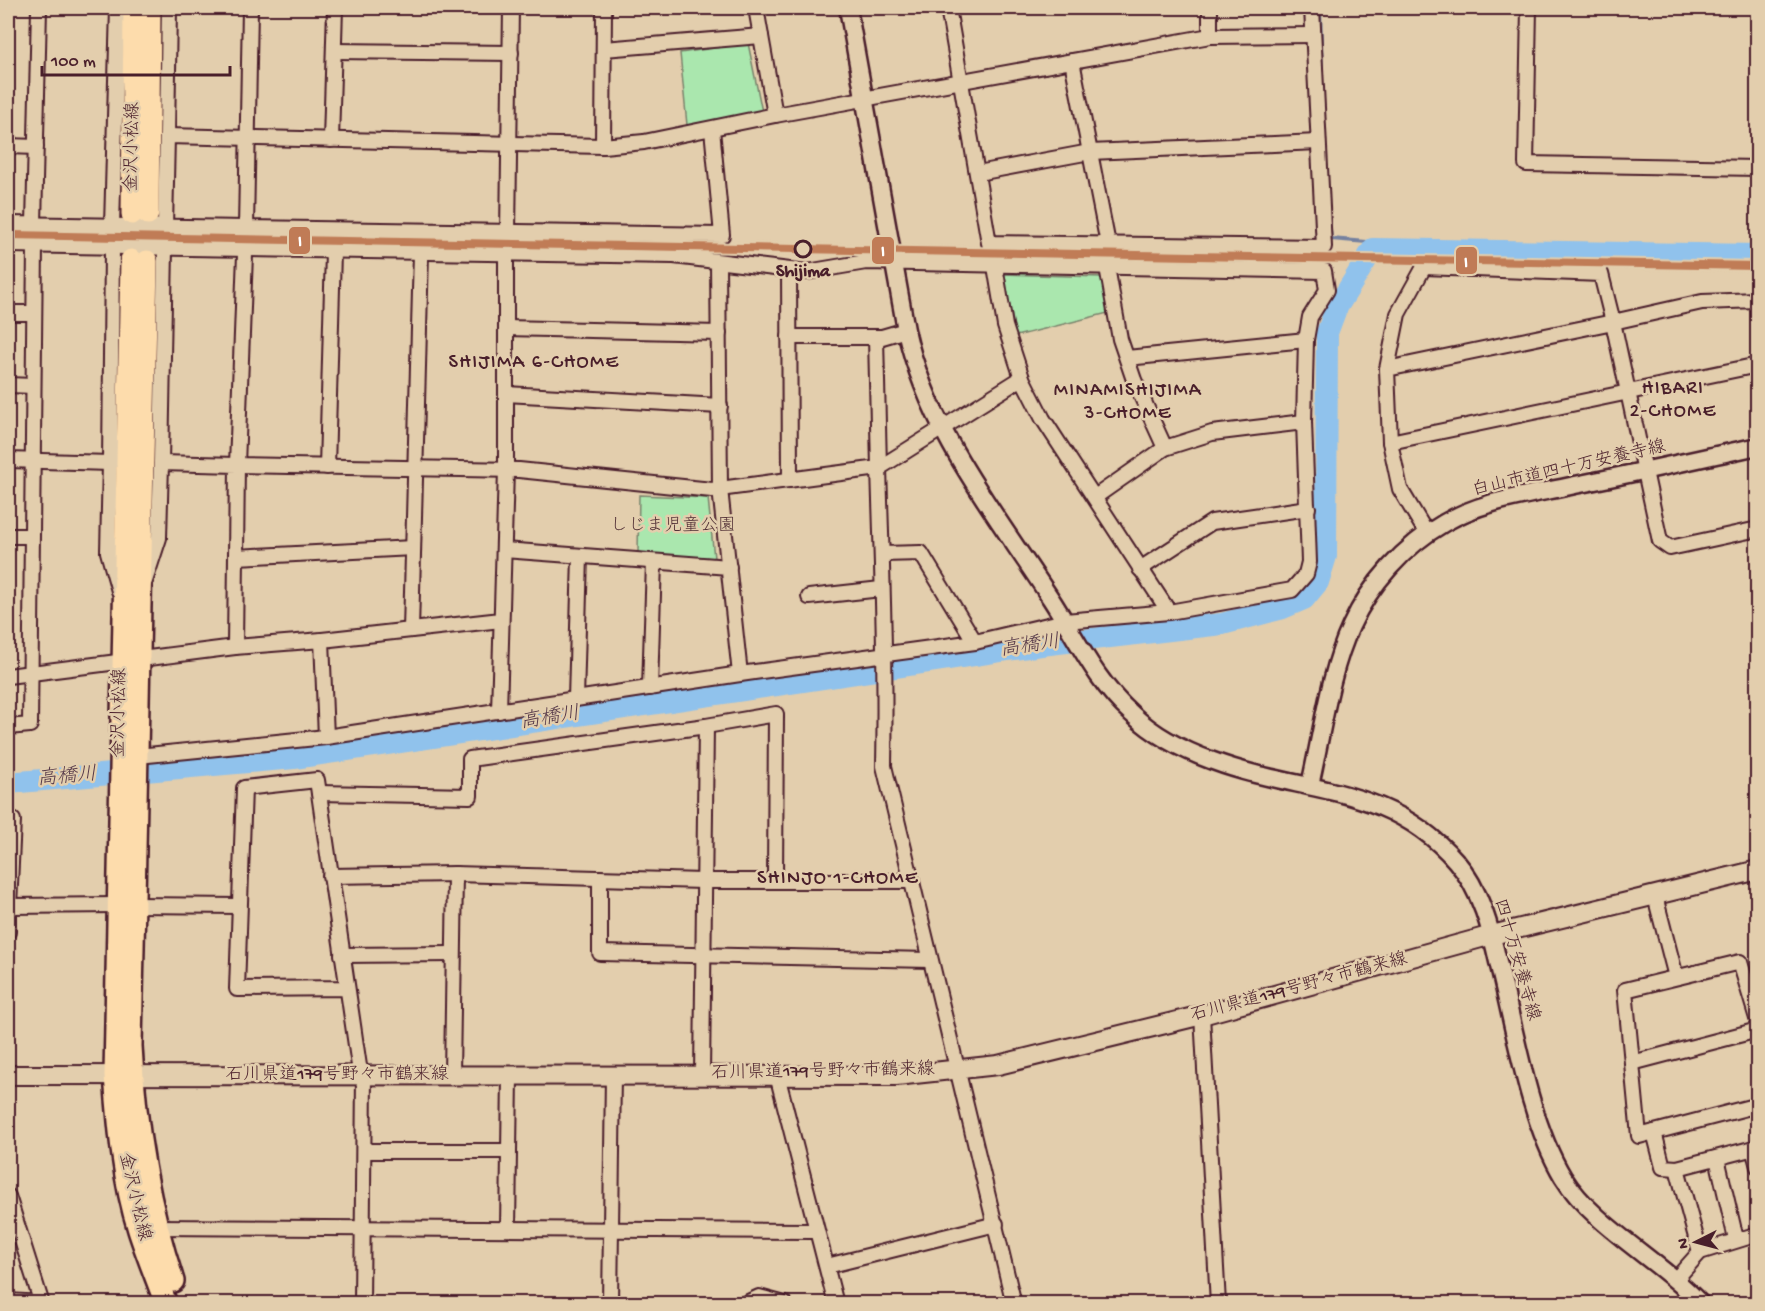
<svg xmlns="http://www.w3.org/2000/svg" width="1765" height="1311" viewBox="0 0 1765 1311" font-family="'Gochi Hand','Klee One',sans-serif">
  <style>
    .green { fill: #aae7ae; stroke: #7a836c; stroke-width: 1.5 }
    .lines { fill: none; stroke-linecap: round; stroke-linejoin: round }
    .stream { stroke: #74819f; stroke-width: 4 }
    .river { stroke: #90c2ec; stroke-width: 22 }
    .primary-tunnel { stroke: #c4ab93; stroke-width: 21; stroke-dasharray: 21 10; stroke-linecap: butt }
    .minor-casing { stroke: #4a1f2b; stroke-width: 18 }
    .tertiary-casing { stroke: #4a1f2b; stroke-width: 21 }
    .secondary-casing { stroke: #4a1f2b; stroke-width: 22 }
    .primary-casing { stroke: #4a1f2b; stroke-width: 26 }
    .minor { stroke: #e3cead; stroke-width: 14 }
    .tertiary { stroke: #e3cead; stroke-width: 16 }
    .secondary { stroke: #e3cead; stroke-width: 18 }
    .primary { stroke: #fddcac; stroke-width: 21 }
    .rail-1-casing { stroke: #e3cead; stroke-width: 12 }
    .rail-1 { stroke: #c07b56; stroke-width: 8 }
    .stop-dot { fill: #e3cead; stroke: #4a1f2b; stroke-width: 3 }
    .labels { text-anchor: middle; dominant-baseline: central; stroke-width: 5; stroke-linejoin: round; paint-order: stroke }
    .street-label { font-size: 18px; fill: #4a1f2b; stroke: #e3cead }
    .stop-label { font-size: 18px; font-weight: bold; fill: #4a1f2b; stroke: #e3cead }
    .park-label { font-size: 18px; fill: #543338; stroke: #e3cead }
    .neighbourhood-label { font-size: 20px; letter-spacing: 1.5px; fill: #4a1f2b; stroke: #e3cead }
    .water-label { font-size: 20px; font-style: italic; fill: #543748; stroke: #e3cead }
    .line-badge { stroke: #e3cead; stroke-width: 2 }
    .badge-label { font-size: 16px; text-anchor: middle; font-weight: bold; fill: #fff }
  </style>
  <rect width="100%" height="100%" fill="#e3cead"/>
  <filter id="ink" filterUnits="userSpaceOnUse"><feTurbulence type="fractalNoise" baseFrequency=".0167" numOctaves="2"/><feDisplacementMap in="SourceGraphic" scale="12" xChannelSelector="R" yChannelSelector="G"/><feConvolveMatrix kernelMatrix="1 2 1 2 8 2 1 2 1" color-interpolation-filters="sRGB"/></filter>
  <g filter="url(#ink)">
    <g class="green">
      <polygon points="748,43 762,112 687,125 680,53"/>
      <polygon points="1003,274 1102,277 1108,313 1016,336"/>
      <polygon points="639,495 708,498 714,558 638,553"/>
    </g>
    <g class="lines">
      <g class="stream">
        <polyline points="1320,8 1322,73"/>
        <polyline points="1329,218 1331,239 1367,242 1373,249"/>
      </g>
      <polyline class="river" points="8,783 294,758 1041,645 1222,624 1283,608 1304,599 1318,582 1326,556 1327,333 1336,309 1373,249 1758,255"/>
      <polyline class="primary-tunnel" points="131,260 132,214"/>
      <g class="minor-casing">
        <g id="minor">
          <polyline points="250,8 246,228 722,235 712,129"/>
          <polyline points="756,8 775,115 1210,36 1210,8"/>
          <polyline points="948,8 989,243 1324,247 1312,8"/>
          <polyline points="1529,8 1526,164 1758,168"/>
          <polyline points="1210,36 1313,35"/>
          <polyline points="604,49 761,36"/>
          <polyline points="334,51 511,53"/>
          <polyline points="1072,61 1108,244"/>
          <polyline points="167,136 169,8"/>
          <polyline points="331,140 335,8"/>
          <polyline points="8,146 36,147"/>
          <polyline points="603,146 604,8"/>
          <polyline points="978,173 1090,152 1318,142"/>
          <polyline points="8,224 246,228 237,465 519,470 712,490 879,468 876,337"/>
          <polyline points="34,224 39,8"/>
          <polyline points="112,226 118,8"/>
          <polyline points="165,227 167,136 603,146 644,142 775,115"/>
          <polyline points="508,233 511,8"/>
          <path d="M8,245L674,256L807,272L866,262L1324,271L1327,290L1310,317L1306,340L1304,422L1309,562L1306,574L1292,590L1169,612L1043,419L1022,378L879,468C882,567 886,667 884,766L1014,1304"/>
          <polyline points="718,263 720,489 740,674"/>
          <polyline points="995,266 1005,326 1022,378"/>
          <polyline points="1107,267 1120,339 1134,380 1165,448"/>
          <polyline points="789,270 790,480"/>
          <polyline points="8,313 34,313"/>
          <polyline points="506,328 719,333"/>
          <polyline points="789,337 882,337 906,330"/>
          <polyline points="1127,358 1306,340"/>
          <polyline points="1387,369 1398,314 1424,267 1601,274 1613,322 1702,302 1758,300"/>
          <polyline points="8,385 33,386"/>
          <polyline points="506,394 720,406"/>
          <polyline points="1390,442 1758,365"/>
          <polyline points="8,460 110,463 112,248"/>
          <polyline points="110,463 108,552 119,591"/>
          <polyline points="161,463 165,249"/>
          <polyline points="327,467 333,252"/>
          <polyline points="1095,497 1165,448 1212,433 1304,422"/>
          <polyline points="1427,534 1400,489 1390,442 1387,369 1613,322 1660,541 1670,548 1758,529"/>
          <polyline points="8,536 31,536"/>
          <polyline points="504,550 729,567"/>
          <polyline points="882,554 921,553 975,642"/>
          <polyline points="236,557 413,548"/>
          <polyline points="1140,569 1212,522 1308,508"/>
          <polyline points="145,581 159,538 161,463 237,465 235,647 322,640 326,737"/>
          <polyline points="809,597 881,589"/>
          <polyline points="411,630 421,253"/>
          <polyline points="322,640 501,620"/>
          <polyline points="8,676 235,647"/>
          <polyline points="650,688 654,562"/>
          <polyline points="576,699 580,556"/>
          <polyline points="499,711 506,470 506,254"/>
          <polyline points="706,726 776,714 775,881"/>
          <polyline points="8,727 30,725 35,246"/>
          <polyline points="138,756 326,737 740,674 975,642 1065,621 1169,612"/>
          <polyline points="319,793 470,796 470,759 706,726 702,1074"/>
          <polyline points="8,819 13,820 9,906 118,905"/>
          <polyline points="330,876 455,874 703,881 912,881"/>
          <polyline points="600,878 600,953 930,960"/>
          <polyline points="1655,896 1676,977"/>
          <polyline points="136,905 239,906"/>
          <polyline points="8,906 8,932"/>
          <polyline points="342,955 453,954"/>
          <polyline points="347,988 237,989 244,788 317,780 359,1066 364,1075 362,1304"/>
          <polyline points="1202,1015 1218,1304"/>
          <polyline points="1758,1022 1740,962 1625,990 1639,1136 1758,1105"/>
          <polyline points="1632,1063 1758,1030"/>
          <polyline points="452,1075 455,874"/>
          <polyline points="777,1075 836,1304"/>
          <polyline points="1654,1132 1663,1167 1677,1168"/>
          <polyline points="1753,1148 1758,1167"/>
          <polyline points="364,1151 509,1151"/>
          <polyline points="1717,1158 1736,1239"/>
          <polyline points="8,1196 42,1304"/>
          <polyline points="155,1227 816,1231"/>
          <polyline points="508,1229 510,1075"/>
          <polyline points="1700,1252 1677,1168 1758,1147"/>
          <polyline points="827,1266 996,1224"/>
          <polyline points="1676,1279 1700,1252 1758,1234"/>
          <polyline points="8,1301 42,1303"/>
          <polyline points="610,1304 613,1075"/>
          <polyline points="744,1304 759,1297 785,1304"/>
        </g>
      </g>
      <g class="tertiary-casing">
        <g id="tertiary">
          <path d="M848,8L906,330C928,431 996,514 1051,599C1077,639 1096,682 1132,714C1154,735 1185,751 1213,761C1301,794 1387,782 1456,861C1481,890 1491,930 1499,966C1515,1030 1529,1121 1563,1177C1593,1226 1661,1261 1701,1304"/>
          <path d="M1310,785C1322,734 1329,673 1351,626C1370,584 1404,546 1444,523C1483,500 1531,495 1575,485C1636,473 1697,459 1758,446"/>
        </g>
      </g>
      <g class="secondary-casing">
        <polyline id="secondary" points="8,1075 896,1076 998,1065 1202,1015 1492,935 1758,870"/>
      </g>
      <g class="primary-casing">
        <g id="primary">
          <polyline points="132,214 134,8"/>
          <polyline points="148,214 150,8"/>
          <path d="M131,260L115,1075C119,1126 123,1180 139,1230C147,1255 157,1279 166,1304"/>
          <path d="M147,261L131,1046C135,1128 147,1203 173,1281"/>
        </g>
      </g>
      <use href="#minor" class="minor"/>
      <use href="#tertiary" class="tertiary"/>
      <use href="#secondary" class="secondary"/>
      <use href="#primary" class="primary"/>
      <g class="rail-1-casing">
        <polyline id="rail-1" points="8,235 1758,266"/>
      </g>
      <use href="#rail-1" class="rail-1"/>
    </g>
  </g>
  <circle class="stop-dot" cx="803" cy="249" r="8"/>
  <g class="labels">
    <g class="street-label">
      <text transform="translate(133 147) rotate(-89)">金沢小松線</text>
      <text transform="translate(1569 469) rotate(-13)">白山市道四十万安養寺線</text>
      <text transform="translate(120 713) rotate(-89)">金沢小松線</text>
      <text transform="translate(1516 960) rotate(74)">四十万安養寺線</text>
      <text transform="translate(1299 988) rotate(-15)">石川県道179号野々市鶴来線</text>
      <text transform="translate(823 1072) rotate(-1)">石川県道179号野々市鶴来線</text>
      <text x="337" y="1075">石川県道179号野々市鶴来線</text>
      <text transform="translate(134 1197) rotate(77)">金沢小松線</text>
    </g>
    <g class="stop-label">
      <text x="803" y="272">Shijima</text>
    </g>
    <g class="park-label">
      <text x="673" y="526">しじま児童公園</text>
    </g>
    <g class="neighbourhood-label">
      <text x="534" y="363">SHIJIMA 6-CHOME</text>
      <text x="1673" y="389">HIBARI<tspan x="1673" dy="23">2-CHOME</tspan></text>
      <text x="1128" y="391">MINAMISHIJIMA<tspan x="1128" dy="23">3-CHOME</tspan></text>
      <text x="838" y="879">SHINJO 1-CHOME</text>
    </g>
    <g class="water-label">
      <text transform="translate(1030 647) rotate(-8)">高橋川</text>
      <text transform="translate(550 719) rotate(-9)">高橋川</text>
      <text transform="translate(67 778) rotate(-5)">高橋川</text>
    </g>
  </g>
  <g class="line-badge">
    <rect x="288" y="226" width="23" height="29" rx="6" fill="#c07b56"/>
    <rect x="871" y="236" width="24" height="29" rx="6" fill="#c07b56"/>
    <rect x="1455" y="246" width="23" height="29" rx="6" fill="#c07b56"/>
  </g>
  <g class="badge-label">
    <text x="300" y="246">I</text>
    <text x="883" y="256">I</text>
    <text x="1466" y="267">I</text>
  </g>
  <rect width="1765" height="1311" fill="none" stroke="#e3cead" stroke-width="30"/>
  <rect x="15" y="15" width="1735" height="1281" fill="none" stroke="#4a1f2b" stroke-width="2" filter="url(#ink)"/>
  <g transform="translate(1696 1242) rotate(264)" stroke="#e3cead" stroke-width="4.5" paint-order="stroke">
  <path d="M0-4.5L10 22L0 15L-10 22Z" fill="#4a1f2b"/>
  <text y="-9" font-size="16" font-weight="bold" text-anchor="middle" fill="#4a1f2b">N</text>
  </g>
  <path d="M42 66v9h188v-9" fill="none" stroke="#4a1f2b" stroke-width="3"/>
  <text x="51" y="66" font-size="18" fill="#4a1f2b" stroke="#e3cead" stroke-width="4.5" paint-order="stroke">100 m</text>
</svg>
